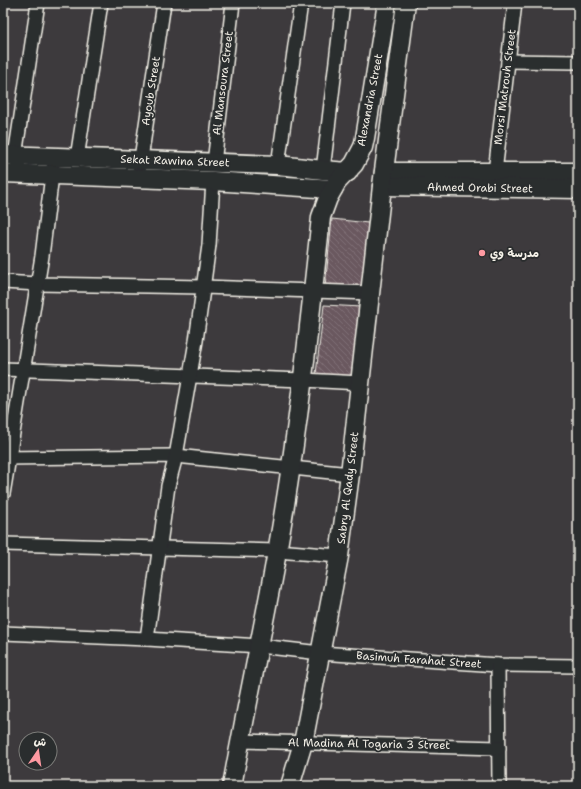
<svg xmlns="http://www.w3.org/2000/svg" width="581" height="789" viewBox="0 0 581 789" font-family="'Shantell Sans','Playpen Sans Arabic',sans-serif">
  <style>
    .building { fill: url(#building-back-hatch); stroke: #f4f1e8 }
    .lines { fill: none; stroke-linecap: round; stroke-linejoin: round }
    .street-casing { stroke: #f4f1e8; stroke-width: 16 }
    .secondary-casing { stroke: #f4f1e8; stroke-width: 21 }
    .street { stroke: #2a2d2e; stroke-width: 13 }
    .secondary { stroke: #2a2d2e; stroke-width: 18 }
    .poi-dot { fill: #ff9aa2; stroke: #2a2d2e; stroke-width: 1.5 }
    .labels { text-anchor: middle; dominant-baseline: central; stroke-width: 3.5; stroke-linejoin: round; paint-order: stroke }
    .street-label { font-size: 11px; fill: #f4f1e8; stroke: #2a2d2e }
    .poi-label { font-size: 11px; font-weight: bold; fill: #f4f1e8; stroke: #2a2d2e; text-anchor: start }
  </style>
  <defs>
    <pattern id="building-back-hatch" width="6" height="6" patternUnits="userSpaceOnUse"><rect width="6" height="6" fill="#6a585f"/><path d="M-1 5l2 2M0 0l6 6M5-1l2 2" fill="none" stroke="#807076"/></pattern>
  </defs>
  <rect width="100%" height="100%" fill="#3d3a3d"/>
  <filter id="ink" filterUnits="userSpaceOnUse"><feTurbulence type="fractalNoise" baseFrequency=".025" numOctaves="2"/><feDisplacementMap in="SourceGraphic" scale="8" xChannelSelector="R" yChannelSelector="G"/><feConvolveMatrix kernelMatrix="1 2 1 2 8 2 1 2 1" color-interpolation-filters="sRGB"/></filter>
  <g filter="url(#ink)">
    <g class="building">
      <polygon points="332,219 368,223 363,291 325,287"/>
      <polygon points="324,305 361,307 356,376 316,374"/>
    </g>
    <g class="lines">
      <g class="street-casing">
        <g id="street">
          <polyline points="508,61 578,62"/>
          <polyline points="15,156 38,3"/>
          <polyline points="77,158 101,3"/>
          <polyline points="214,163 233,3"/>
          <polyline points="278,165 301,3"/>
          <polyline points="323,170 343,3"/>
          <polyline points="495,172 515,3"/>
          <polyline points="138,179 164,3"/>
          <polyline points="3,282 38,284 203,287 371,293"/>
          <polyline points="3,369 303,380 361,383"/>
          <polyline points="3,458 176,456 350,474"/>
          <polyline points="3,494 42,256 53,167"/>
          <polyline points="3,544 277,551 339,556"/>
          <polyline points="3,633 147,639 260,646 320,653 498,665 578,666"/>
          <polyline points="147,639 168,486 176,456 196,341 209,245 213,181"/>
          <polyline points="498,665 499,786"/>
          <polyline points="240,741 499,748"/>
        </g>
      </g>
      <g class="secondary-casing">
        <g id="secondary">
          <polyline points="3,155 278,165 323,170 348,172"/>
          <polyline points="384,172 578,172"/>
          <polyline points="3,173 213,181 333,189"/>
          <polyline points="382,186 578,189"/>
          <path d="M232,786C246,708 263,630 277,552C297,441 309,329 321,217L328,198L337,182L354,164L363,147L365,138L387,3"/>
          <polyline points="290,786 303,743 339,556 350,474 382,186 406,3"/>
        </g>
      </g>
      <use href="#street" class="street"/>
      <use href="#secondary" class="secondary"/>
    </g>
  </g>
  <circle class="poi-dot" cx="482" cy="253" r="4"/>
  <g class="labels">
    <g class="street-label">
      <text transform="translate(223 83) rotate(-83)">Al Mansoura Street</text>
      <text transform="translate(505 87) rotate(-83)">Morsi Matrouh Street</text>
      <text transform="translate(151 91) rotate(-81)">Ayoub Street</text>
      <text transform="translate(370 100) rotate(-79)">Alexandria Street</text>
      <text transform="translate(175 161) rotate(2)">Sekat Rawina Street</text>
      <text transform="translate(480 188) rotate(1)">Ahmed Orabi Street</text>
      <text transform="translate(348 488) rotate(-83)">Sabry Al Qady Street</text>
      <text transform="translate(419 660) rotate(4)">Basimuh Farahat Street</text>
      <text transform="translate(369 744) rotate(1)">Al Madina Al Togaria 3 Street</text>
    </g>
    <g class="poi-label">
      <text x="490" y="253">مدرسة وي</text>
    </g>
  </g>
  <rect width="581" height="789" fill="none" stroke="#2a2d2e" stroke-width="16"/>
  <rect x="8" y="8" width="565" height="773" fill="none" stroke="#f4f1e8" stroke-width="1.5" filter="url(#ink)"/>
  <g transform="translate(38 751) rotate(13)"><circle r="19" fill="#2a2d2e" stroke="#7b7b78"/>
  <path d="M0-3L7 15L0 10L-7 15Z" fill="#ff9aa2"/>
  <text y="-6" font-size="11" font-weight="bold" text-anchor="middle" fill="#f4f1e8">ش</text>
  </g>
</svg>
